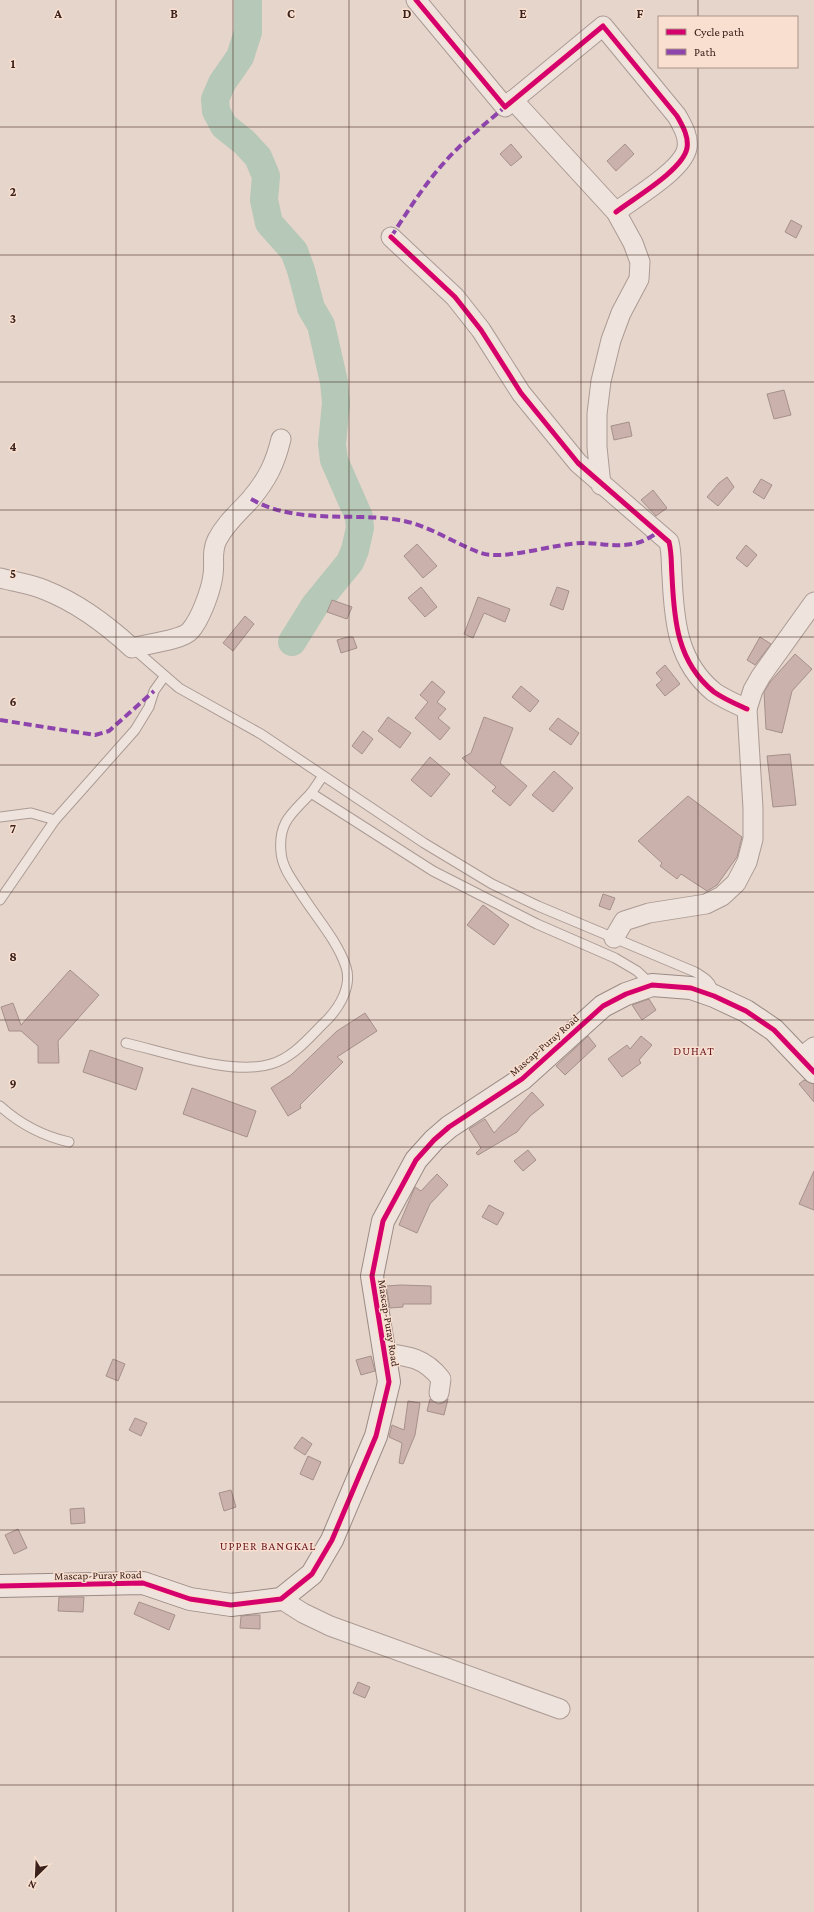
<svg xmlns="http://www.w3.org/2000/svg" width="814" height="1912" viewBox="0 0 814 1912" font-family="'Crimson Pro',serif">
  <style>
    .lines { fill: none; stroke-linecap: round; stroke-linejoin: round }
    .river { stroke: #b6c8b7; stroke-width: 28 }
    .building { fill: #cab1ab; stroke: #a6908a }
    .lane-casing { stroke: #ab9b94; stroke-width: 11 }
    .street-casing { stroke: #ab9b94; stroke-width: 21 }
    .secondary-casing { stroke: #9b8b84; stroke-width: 24 }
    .lane { stroke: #eee3dd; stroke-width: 9 }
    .street { stroke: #eee3dd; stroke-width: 19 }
    .secondary { stroke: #eee3dd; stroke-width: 22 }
    .quiet { stroke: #8e44ad; stroke-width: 4; stroke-dasharray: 8 4; stroke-linecap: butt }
    .cycleway-casing { stroke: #f8dfcf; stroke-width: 8 }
    .cycleway { stroke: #d6006c; stroke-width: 5 }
    .grid { fill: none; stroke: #3a211b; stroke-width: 1; stroke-opacity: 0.55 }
    .labels { text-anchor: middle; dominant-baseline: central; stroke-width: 3; stroke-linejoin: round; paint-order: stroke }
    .street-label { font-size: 11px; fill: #3a211b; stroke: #f8dfcf }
    .neighbourhood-label { font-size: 12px; letter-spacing: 1px; fill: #6b1720; stroke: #f8dfcf }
    .grid-label { font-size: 13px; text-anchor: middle; font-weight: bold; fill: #3a211b; stroke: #f8dfcf; stroke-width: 3; stroke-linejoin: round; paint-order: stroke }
  </style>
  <rect width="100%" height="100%" fill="#e6d5cb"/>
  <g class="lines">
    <polyline class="river" points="248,0 248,32 240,57 222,83 215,99 216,111 224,126 244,142 258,157 266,176 264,200 269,223 294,251 301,270 311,308 321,325 334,382 336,403 332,444 334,460 359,517 360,528 355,550 350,562 315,605 292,642"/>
  </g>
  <g class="building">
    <polygon points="511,144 522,157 511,166 500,154"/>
    <polygon points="625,144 634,154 616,171 607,161"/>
    <polygon points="791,220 802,226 796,238 785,232"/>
    <polygon points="784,390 791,415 774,419 767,394"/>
    <polygon points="629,422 632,436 614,440 611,426"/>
    <polygon points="727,477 734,487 718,506 707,497 719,483"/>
    <polygon points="761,479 772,485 764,499 753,492"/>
    <polygon points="653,490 667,508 656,516 641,500"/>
    <polygon points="417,544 437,566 423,578 404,556"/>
    <polygon points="746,545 757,555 747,567 736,558"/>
    <polygon points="421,587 437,607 425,617 408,598"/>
    <polygon points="557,587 569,591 563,610 550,605"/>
    <polygon points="478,597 510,609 505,622 484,613 473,638 464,634"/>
    <polygon points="332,600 352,607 347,619 327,612"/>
    <polygon points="245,616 254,624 233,651 223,643"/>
    <polygon points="348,637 353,637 357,648 341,653 337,640"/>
    <polygon points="760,637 771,644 755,665 747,660"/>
    <polygon points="795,654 812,669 792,691 782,733 766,729 764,692 770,682"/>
    <polygon points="665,665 680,684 665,696 656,685 662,680 656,673"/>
    <polygon points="432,681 445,692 437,702 446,709 438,718 450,728 440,740 415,718 428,702 420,695"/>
    <polygon points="521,686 539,701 530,712 512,697"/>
    <polygon points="388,717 411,733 400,748 378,731"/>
    <polygon points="484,717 513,728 500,763 527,786 510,806 492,791 496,787 462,758 471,753"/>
    <polygon points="558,718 579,733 571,745 549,729"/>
    <polygon points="363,731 373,739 362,754 352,746"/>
    <polygon points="790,754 796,805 773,807 767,756"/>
    <polygon points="430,757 450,774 431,797 411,780"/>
    <polygon points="554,771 573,788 553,812 532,795"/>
    <polygon points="688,796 742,837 737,857 717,885 707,891 681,874 677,879 660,866 662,863 638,841"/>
    <polygon points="603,894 615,898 610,910 599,906"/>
    <polygon points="483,905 509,925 494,945 467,925"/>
    <polygon points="70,970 99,995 58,1041 59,1063 38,1063 38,1046 21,1031 9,1031 1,1007 13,1003 21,1025"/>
    <polygon points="649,999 656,1010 642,1020 632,1005"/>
    <polygon points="365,1013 377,1031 337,1057 343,1062 300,1105 301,1108 288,1116 271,1088 291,1075 337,1031"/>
    <polygon points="588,1036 596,1046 565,1075 556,1066"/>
    <polygon points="641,1036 652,1045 639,1060 641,1063 622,1077 608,1059 627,1045 630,1049"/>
    <polygon points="90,1050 143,1068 136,1090 83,1072"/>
    <polygon points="804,1080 814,1084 814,1102 799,1084"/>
    <polygon points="192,1088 256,1111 247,1137 183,1114"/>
    <polygon points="532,1092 544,1105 530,1116 517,1132 478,1155 476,1153 481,1148 469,1129 485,1119 494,1133"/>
    <polygon points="528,1150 536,1160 523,1171 514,1161"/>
    <polygon points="814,1171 814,1210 799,1204"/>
    <polygon points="437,1174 448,1185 430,1204 417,1233 399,1225 415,1187 421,1191"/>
    <polygon points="489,1205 504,1213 497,1225 482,1217"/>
    <polygon points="401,1285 431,1286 431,1304 403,1304 403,1307 390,1308 386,1286"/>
    <polygon points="371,1356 375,1371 361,1375 356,1360"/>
    <polygon points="113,1359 125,1364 118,1381 106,1376"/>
    <polygon points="430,1399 438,1404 443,1403 448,1399 444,1415 427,1411"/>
    <polygon points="408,1401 420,1403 415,1435 403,1464 399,1463 402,1443 389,1437 392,1425 404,1430"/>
    <polygon points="135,1418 147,1423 141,1436 129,1430"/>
    <polygon points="302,1437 312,1444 305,1455 294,1448"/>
    <polygon points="308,1456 321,1462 313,1480 300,1474"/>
    <polygon points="231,1490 236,1507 224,1511 219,1493"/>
    <polygon points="84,1508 85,1523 71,1524 70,1509"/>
    <polygon points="18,1529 27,1548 14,1554 5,1535"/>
    <polygon points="59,1597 84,1597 83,1612 58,1611"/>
    <polygon points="139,1602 175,1615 169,1630 134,1614"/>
    <polygon points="253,1615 260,1615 260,1629 240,1628 241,1616"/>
    <polygon points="358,1682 370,1687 365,1698 353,1693"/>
  </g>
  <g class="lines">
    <g class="lane-casing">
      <g id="lane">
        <path d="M133,648L179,688L261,734L424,843L492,884L538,906L695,972C705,978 712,982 714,994"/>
        <polyline points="311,793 433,871 537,924 615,958 637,971 652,985"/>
        <polyline points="0,817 31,813 55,820"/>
        <polyline points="0,900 55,820 135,730 149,707 154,691 164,677"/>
        <path d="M126,1043C165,1052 233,1076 271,1064C295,1057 311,1035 328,1019C340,1006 352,986 346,967C337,940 315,916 300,892C292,880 282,867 281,852C278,821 293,813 311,793C315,788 319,781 323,776"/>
        <path d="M0,1106C20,1124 43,1136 69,1142"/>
      </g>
    </g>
    <g class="street-casing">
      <g id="street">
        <path d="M416,0L505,107L603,26L677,116C682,125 689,136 687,148C683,170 634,198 616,212"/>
        <polyline points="513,100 616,212 633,243 640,262 639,279 621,313 611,340 601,381 597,414 597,447 601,485"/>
        <path d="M391,237L455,297L481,330L521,393L578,463L669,542C672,554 671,564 672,576C674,620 677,662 714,692C724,699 736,704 747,709"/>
        <path d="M0,578C15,582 31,584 45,590C78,603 106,624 132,648C146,644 182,640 190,631C200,620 211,591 213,575C215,562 211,552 217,540C225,524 238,513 250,500C267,480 275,464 281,439"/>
        <polyline points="614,938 624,921 649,913 706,904 722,896 736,883 747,862 753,839 753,808 747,709 753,690 761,676 814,602"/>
        <polyline points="801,1057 814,1047"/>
        <path d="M384,1353C409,1356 425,1358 441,1379L439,1393"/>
        <polyline points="281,1599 303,1613 330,1626 560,1709"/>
      </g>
    </g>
    <g class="secondary-casing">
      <polyline id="secondary" points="0,1586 143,1583 190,1599 231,1605 281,1599 312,1574 332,1540 376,1436 389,1382 372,1276 383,1221 416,1160 434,1140 449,1127 522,1079 603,1006 626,994 652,985 691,988 714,996 746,1011 774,1030 814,1072"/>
    </g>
    <use href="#lane" class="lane"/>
    <use href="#street" class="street"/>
    <use href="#secondary" class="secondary"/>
    <g class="quiet">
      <path d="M391,237C407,212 423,187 442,165C461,143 484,125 505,107"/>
      <path d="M251,499C297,525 349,512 399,520C429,525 453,543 481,553C505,561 556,543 583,543C602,543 617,548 637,543C645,541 652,536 659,532"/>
      <polyline points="0,720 95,735 109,731 154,691"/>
    </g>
    <g class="cycleway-casing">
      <g id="cycleway">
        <path d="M416,0L505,107L603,26L677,116C682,125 689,136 687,148C683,170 634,198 616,212"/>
        <path d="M391,237L455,297L481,330L521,393L578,463L669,542C672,554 671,564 672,576C674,620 677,662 714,692C724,699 736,704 747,709"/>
        <polyline points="0,1586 143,1583 190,1599 231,1605 281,1599 312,1574 332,1540 376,1436 389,1382 372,1276 383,1221 416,1160 434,1140 449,1127 522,1079 603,1006 626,994 652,985 691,988 714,996 746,1011 774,1030 814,1072"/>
      </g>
    </g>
    <use href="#cycleway" class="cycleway"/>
  </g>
  <path class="grid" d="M116,0V1912M233,0V1912M349,0V1912M465,0V1912M581,0V1912M698,0V17M698,67V1912M0,127H814M0,255H814M0,382H814M0,510H814M0,637H814M0,765H814M0,892H814M0,1020H814M0,1147H814M0,1275H814M0,1402H814M0,1530H814M0,1657H814M0,1785H814"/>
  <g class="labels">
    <g class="street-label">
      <text transform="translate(544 1045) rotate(-41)">Mascap-Puray Road</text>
      <text transform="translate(389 1323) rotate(81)">Mascap-Puray Road</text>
      <text transform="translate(98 1575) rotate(-1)">Mascap-Puray Road</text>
    </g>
    <g class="neighbourhood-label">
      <text x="694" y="1051">DUHAT</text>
      <text x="268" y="1546">UPPER BANGKAL</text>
    </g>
  </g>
  <g class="grid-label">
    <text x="58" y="18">A</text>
    <text x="174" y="18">B</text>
    <text x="291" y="18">C</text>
    <text x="407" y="18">D</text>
    <text x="523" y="18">E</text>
    <text x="640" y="18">F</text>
    <text x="13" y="68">1</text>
    <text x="13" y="196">2</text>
    <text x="13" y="323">3</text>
    <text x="13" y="451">4</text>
    <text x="13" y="578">5</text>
    <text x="13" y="706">6</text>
    <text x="13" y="833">7</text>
    <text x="13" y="961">8</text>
    <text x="13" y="1088">9</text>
  </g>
  <rect x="658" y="16" width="140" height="52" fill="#f8dfcf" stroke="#ac9387"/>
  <rect x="666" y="29" width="20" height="6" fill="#d6006c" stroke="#ac9387"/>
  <text x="694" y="36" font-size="12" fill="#3a211b">Cycle path</text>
  <rect x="666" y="49" width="20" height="6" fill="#8e44ad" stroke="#ac9387"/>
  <text x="694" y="56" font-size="12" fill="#3a211b">Path</text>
  <g transform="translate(36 1876) rotate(204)" stroke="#f8dfcf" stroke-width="3" paint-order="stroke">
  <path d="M0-3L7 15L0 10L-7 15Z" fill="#3a211b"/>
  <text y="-6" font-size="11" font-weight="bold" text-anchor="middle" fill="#3a211b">N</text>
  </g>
</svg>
